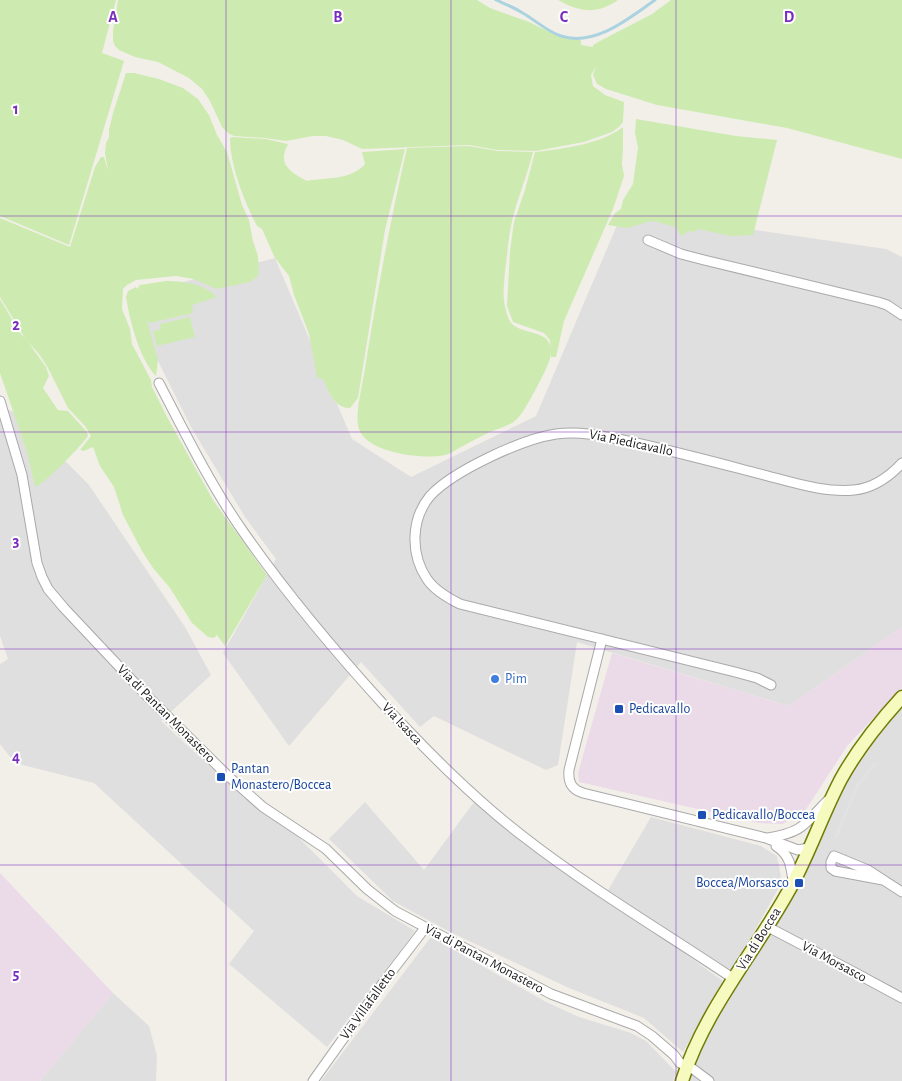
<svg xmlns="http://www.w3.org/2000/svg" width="902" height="1081" viewBox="0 0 902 1081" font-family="'Alegreya Sans',sans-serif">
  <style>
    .residential { fill: #e0dfdf }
    .industrial { fill: #ebdbe8 }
    .grass { fill: #cdebb0 }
    .parking { fill: #e2e2e2 }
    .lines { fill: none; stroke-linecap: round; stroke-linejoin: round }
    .stream { stroke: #aad3df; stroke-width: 3 }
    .street-casing { stroke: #a9a9a9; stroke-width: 11 }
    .secondary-casing { stroke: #707d05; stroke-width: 15 }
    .street { stroke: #fff; stroke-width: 9 }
    .secondary { stroke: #f7fabf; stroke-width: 12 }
    .grid { fill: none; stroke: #7b2cbf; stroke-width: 1; stroke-opacity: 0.55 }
    .shop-dot { fill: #3f7fe0; stroke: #fff; stroke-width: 2 }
    .transit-dot { fill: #1a4fb4; stroke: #fff; stroke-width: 2 }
    .labels { text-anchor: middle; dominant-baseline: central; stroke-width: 4; stroke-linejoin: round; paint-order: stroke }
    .street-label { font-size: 14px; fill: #222; stroke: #fff }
    .shop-label { font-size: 14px; fill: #366cbe; stroke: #fff; text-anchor: start }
    .transit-label { font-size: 14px; fill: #164399; stroke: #fff; text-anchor: start }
    .grid-label { font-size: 16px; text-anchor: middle; font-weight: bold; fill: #7b2cbf; stroke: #fff; stroke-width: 4; stroke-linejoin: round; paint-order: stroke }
  </style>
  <rect width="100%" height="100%" fill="#f2efe9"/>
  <g class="residential">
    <polygon points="623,211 886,249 902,257 902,627 789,706 577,642 558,765 546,770 434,716 420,727 361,662 289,746 223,653 276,559 245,517 191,427 126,297 275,258 352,439 411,477 536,416"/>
    <polygon points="0,407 18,413 89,485 185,627 211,675 161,721 244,798 296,835 357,896 415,931 327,1047 229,964 254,931 94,783 15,763 0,744 0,664 8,659 0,636"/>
    <polygon points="902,705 902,1081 684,1081 687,1066 848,776 873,739"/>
    <polygon points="365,802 424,870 474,802 723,981 683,1052 644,1018 569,988 450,932 393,901 329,839"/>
    <polygon points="651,817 761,846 777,856 782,882 731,973 607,892"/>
    <polygon points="431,937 546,1002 579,1017 631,1033 646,1041 676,1072 673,1081 321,1081"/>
    <polygon points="113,993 149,1026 157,1056 156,1081 40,1081"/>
  </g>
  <g class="industrial">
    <polygon points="902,627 902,688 847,746 805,811 783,824 759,823 579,782 578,773 612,653 789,706"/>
    <polygon points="0,873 113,993 40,1081 0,1081"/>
  </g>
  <g class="grass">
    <polygon points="0,0 116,0 102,53 124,61 69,245 0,216"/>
    <polygon points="118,0 477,0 490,8 529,22 560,37 581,40 581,45 593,47 593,45 600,41 652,14 671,0 902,0 902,159 787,128 657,105 606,89 597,84 593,75 596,67 591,75 593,86 605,95 624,102 623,122 620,126 612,132 584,142 536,151 497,150 469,145 362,149 343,140 326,136 313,136 286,141 265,138 234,136 228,133 222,127 210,101 202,89 189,78 158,62 135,57 119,50 115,46 113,41 113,31"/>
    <path d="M558,0H618C597,15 579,12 558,0Z"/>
    <path d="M126,73H134L159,79L183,88L198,99L209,115L217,135L227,152L242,205L249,220L253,241L258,256L259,273L257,277L250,282L217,289L193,279L176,276L136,280L127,285L123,289L122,309L130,329L132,344L151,380L152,387L166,415L213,500L267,575L225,646L217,635L214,638L208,637L192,623L170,588L153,568L142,551L123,515L114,487L100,466L93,447L84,451L80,450L91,436L85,426L68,408L48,368L39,354L28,342L46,367L49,376L43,388L58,410L68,411L87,432L88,436C81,446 45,484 35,487L27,452L0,373V299L20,333L25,338L0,297V218L70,247L95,167L101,157H104L108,171L105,153L106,143L109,137V130L113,113Z"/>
    <polygon points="636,119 736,136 777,140 753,235 731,236 698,229 695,232 689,231 681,236 675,227 658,222 651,221 627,228 608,225 615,213 621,209 623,200 633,184 638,147 635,133"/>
    <path d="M623,127V148L622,164L624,176L613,209L564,321L556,357H551L550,340L544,333L513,322L507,306L510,251L514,222L525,190L535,152C562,149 602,144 623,127Z"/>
    <path d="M232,137L266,139L288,144C277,164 290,172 307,181C326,177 350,181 365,164L362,152L405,149L385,230L358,398L350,408C336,409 327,391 324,380L317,377L309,334L294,295L289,276L275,258L262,229L257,226C244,201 230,165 230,138Z"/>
    <path d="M468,146L498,151L533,152C527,177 516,201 511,226C508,241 507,257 505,272C504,285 502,298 506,310C507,315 509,321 512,324C527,337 559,328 549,362C545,372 525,412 517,419C510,426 499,428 490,432C479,437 469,443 459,448C454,451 450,454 445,455C423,460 367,453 359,429C354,414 363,384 365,368C377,294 390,221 407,148Z"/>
    <path d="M166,281C184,281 204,284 217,297L192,305L193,313L150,323L147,321L158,360L156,376C139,358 130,321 126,297L128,291L136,287L137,289L140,285Z"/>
    <polygon points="190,317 195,337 157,346 153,331 161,329 160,324"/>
  </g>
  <polygon class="parking" points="874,762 877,764 859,786 837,838 834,837 857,784"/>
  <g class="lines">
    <path class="stream" d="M496,0C505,4 513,7 521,12C534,19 546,31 561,36C595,47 629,18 655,0"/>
    <g class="street-casing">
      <g id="street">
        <polyline points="648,240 681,254 704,260 878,302 887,305 902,315"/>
        <path d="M159,383C185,433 210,484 242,530C285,592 333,649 383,704C427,751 473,798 524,837C591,889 664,932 734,979"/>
        <polyline points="0,401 22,475 37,563 42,577 48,589 64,608 145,694 228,776 263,807 326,849 367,889 395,911 551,994 637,1026 652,1036 674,1055 680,1063 693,1069 709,1081"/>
        <path d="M602,639L569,770C568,782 571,789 583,793L766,838L798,850L809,848"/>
        <path d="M771,685L757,678L735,672L460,604C448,598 434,590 427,579C410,554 411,519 430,496C453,471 522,439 556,434C575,431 594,434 613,438C663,448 714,462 764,475C792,482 824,493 854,490C874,488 889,477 902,463"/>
        <path d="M768,838C803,832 804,825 827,801"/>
        <path d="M776,846C790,855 791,866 793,881"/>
        <polyline points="883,880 835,871 831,868 831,862 834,856 868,870 902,892"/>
        <polyline points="766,926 852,971 902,998"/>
        <polyline points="313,1081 385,980 425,928"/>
      </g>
    </g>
    <g class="secondary-casing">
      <path id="secondary" d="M682,1081C705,1008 758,949 793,883C811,849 823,813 841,779C857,750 879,722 902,697"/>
    </g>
    <use href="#street" class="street"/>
    <use href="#secondary" class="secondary"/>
  </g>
  <path class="grid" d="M226,0V1081M451,0V1081M676,0V1081M0,216H902M0,432H902M0,649H902M0,865H902"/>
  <circle class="shop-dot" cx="495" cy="679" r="5"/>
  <g class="transit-dot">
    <rect x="614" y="704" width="10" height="10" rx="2.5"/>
    <rect x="216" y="772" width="10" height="10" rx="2.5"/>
    <rect x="697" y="810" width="10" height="10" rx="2.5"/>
    <rect x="794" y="878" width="10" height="10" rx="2.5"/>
  </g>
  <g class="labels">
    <g class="street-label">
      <text transform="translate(631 443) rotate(12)">Via Piedicavallo</text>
      <text transform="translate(166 714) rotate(45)">Via di Pantan Monastero</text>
      <text transform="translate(402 724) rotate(47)">Via Isasca</text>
      <text transform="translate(759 939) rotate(-58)">Via di Boccea</text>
      <text transform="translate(484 959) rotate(28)">Via di Pantan Monastero</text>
      <text transform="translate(834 962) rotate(28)">Via Morsasco</text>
      <text transform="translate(368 1004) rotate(-54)">Via Villafalletto</text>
    </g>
    <g class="shop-label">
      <text x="505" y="679">Pim</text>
    </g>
    <g class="transit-label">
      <text x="629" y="709">Pedicavallo</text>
      <text x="231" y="769">Pantan<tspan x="231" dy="16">Monastero/Boccea</tspan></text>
      <text x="712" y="815">Pedicavallo/Boccea</text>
      <text x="789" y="883" text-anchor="end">Boccea/Morsasco</text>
    </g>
  </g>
  <g class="grid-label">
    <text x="113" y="22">A</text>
    <text x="338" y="22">B</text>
    <text x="564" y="22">C</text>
    <text x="789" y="22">D</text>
    <text x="16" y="114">1</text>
    <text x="16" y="330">2</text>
    <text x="16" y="546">3</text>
    <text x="16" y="762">4</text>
    <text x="16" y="979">5</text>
  </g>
</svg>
